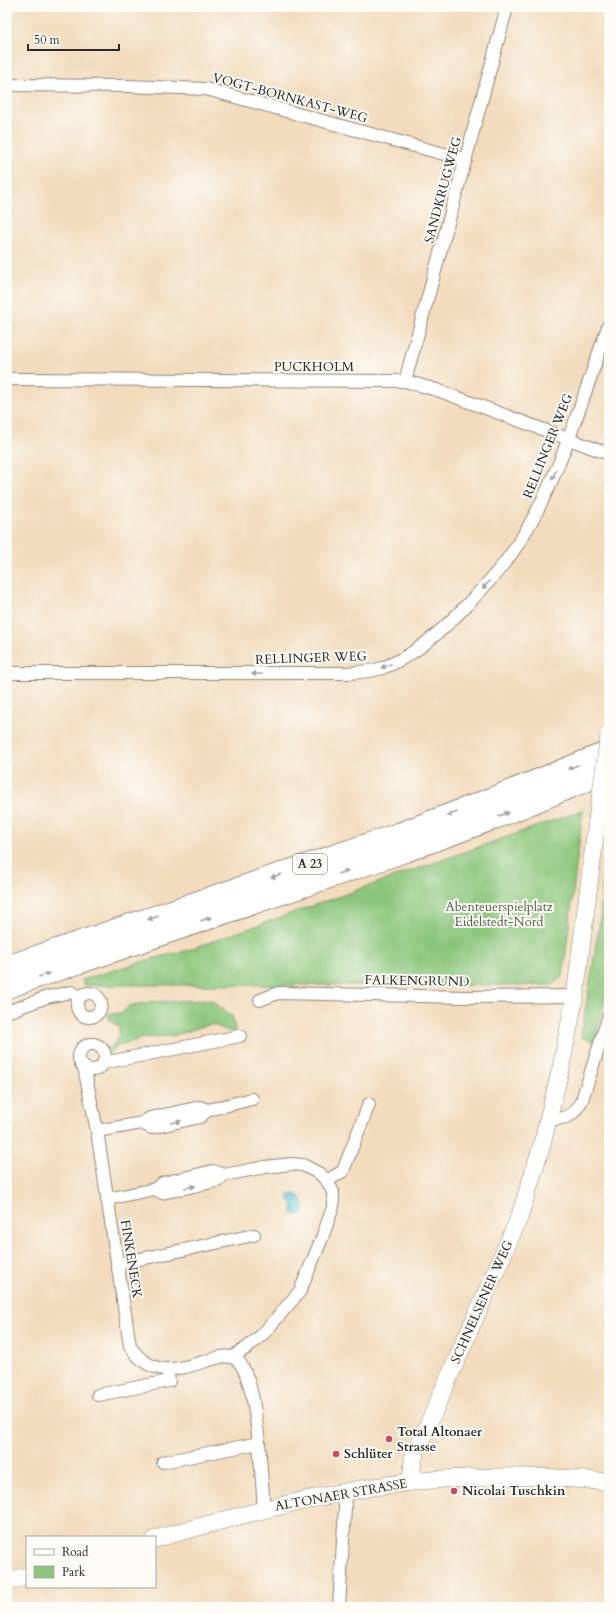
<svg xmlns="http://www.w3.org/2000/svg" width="616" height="1614" viewBox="0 0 616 1614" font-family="Cardo,serif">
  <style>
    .green { fill: #8cc67b; stroke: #5c7853 }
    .water { fill: #59bfd6; stroke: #427580 }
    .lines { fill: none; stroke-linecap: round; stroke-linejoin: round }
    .street-casing { stroke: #8f8474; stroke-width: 14 }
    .secondary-casing { stroke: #8f8474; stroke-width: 18 }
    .highway-casing { stroke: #8f8474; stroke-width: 24 }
    .street { stroke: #fff; stroke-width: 12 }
    .secondary { stroke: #fff; stroke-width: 17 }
    .highway { stroke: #fff; stroke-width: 22 }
    .secondary-bridge-casing { stroke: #8f8474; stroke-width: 18; stroke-linecap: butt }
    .secondary-bridge { stroke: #fff; stroke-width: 17 }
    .oneway { fill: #a0a0a0 }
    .poi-dot { fill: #d1495b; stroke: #fdfcf7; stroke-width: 1.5 }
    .labels { text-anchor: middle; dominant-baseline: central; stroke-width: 4; stroke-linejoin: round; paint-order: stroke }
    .shield { fill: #fdfcf7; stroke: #6a6a68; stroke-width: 1 }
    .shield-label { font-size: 12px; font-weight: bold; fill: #2b2b2b }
    .street-label { font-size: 13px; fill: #2b2b2b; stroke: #fdfcf7 }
    .park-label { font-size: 13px; fill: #4d6147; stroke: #fdfcf7 }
    .poi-label { font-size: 13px; font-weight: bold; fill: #2b2b2b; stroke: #fdfcf7; text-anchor: start }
  </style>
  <rect width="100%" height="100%" fill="#fdfcf7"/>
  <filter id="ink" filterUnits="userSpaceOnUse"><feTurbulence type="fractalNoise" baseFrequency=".025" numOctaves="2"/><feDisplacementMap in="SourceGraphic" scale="8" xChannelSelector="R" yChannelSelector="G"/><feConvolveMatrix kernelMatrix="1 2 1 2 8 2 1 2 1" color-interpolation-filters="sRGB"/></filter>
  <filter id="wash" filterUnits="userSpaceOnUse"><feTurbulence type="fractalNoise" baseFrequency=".012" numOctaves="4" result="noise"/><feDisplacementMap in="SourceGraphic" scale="16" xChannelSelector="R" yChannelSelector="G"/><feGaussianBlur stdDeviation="0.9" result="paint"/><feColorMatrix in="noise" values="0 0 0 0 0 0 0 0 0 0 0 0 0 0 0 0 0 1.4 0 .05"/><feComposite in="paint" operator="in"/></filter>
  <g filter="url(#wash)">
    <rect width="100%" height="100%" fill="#f3dcbe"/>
    <g class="green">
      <polygon points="583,810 563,976 552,985 84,985 82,980 148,960 188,950"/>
      <polygon points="609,824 609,981 595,1042 581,1037 599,927"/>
      <polygon points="211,1000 232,1016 236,1034 211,1024 175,1035 144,1038 120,1045 107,1055 104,1047 110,1048 119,1037 119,1027 109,1019 109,1014 122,1013 129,1006 149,1002"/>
    </g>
    <path class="water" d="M295,1194C304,1199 305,1203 303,1213L296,1215L292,1212L293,1204L289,1200V1195Z"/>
  </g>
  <g filter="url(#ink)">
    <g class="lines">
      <g class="street-casing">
        <g id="street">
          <polyline points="7,85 127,86 206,89 466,160"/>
          <polyline points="7,379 405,381 437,390 609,454"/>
          <polyline points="405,381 507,7"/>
          <path d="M7,673H347C358,672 371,672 382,668C411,658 437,635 458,614C478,594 498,573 514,550C560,481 581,401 609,324"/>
          <circle cx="89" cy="1005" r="12"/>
          <polyline points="260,1000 278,993 466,997 575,996"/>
          <polyline points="7,1012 47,997 71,992 80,997"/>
          <circle cx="92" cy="1057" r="13"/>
          <polyline points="103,1063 240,1036"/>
          <path d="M84,1067L97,1131L130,1346C165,1401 223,1337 240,1363C253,1382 256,1420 259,1443"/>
          <path d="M549,1120C568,1118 573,1117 582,1100L609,1015"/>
          <polyline points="142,1123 151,1128 200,1117 208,1110 252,1099"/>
          <polyline points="97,1131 142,1123 150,1118 200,1107 208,1110"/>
          <polyline points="327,1181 343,1171 369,1104"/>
          <polyline points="155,1189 162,1193 217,1181 224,1175"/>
          <polyline points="107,1199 155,1189 163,1183 213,1171 224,1175 265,1167 292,1164 303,1165 320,1174 327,1181 333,1192 333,1207 322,1238 300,1291 264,1333 248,1347 232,1357"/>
          <polyline points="117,1264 254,1235"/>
          <polyline points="98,1395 169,1381 167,1369"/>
          <polyline points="163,1462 259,1443 264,1509"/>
          <polyline points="339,1607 345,1508 344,1492"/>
        </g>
      </g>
      <g class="secondary-casing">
        <g id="secondary">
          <polyline points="411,1482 413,1459 519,1218 541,1148 560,1072 575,996 597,821"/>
          <path d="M155,1539C227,1519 299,1499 373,1487C450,1475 532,1474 609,1482"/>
          <polyline points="7,1582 27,1576"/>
        </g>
      </g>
      <g class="highway-casing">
        <g id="highway">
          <polyline points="7,967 399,834 486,801 609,752"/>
          <polyline points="7,987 405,851 492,819 609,771"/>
        </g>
      </g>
      <use href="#street" class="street"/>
      <use href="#secondary" class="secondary"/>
      <use href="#highway" class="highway"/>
      <g class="secondary-bridge-casing">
        <polyline id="secondary-bridge" points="597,821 609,735"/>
      </g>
      <use href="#secondary-bridge" class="secondary-bridge"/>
    </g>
    <defs><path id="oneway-solid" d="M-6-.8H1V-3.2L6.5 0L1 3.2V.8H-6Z"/></defs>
    <g class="oneway">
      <use href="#oneway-solid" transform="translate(554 475) rotate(112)"/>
      <use href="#oneway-solid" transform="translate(486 585) rotate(132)"/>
      <use href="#oneway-solid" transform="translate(386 666) rotate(157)"/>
      <use href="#oneway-solid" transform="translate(257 674) rotate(-180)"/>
      <use href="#oneway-solid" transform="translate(573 767) rotate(158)"/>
      <use href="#oneway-solid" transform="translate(452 814) rotate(160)"/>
      <use href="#oneway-solid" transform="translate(504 814) rotate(-21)"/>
      <use href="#oneway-solid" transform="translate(343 872) rotate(-19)"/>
      <use href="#oneway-solid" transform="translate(276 876) rotate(161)"/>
      <use href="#oneway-solid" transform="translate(153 918) rotate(161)"/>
      <use href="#oneway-solid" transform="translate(206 919) rotate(-19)"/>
      <use href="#oneway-solid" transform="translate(44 975) rotate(-19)"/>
      <use href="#oneway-solid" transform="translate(176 1122) rotate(-12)"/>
      <use href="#oneway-solid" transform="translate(190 1187) rotate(-12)"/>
    </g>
  </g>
  <g class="poi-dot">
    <circle cx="389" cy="1439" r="4"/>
    <circle cx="336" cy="1454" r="4"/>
    <circle cx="454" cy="1491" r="4"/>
  </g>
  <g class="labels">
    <rect class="shield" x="293" y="854" width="34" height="20" rx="3"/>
    <g class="shield-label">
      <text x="310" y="864">A 23</text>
    </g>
    <g class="street-label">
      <text transform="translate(290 98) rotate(15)">VOGT-BORNKAST-WEG</text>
      <text transform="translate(443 190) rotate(-75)">SANDKRUGWEG</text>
      <text x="314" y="367">PUCKHOLM</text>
      <text transform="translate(548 446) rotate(-68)">RELLINGER WEG</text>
      <text transform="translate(311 658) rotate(-2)">RELLINGER WEG</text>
      <text transform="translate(417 981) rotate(1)">FALKENGRUND</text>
      <text transform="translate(131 1259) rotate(81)">FINKENECK</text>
      <text transform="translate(482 1302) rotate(-66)">SCHNELSENER WEG</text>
      <text transform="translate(341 1495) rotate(-10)">ALTONAER STRASSE</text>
    </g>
    <g class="park-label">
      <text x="499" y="907">Abenteuerspielplatz<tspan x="499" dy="15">Eidelstedt-Nord</tspan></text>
    </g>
    <g class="poi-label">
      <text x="397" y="1432">Total Altonaer<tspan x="397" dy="15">Strasse</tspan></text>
      <text x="344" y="1454">Schlüter</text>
      <text x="462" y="1491">Nicolai Tuschkin</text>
    </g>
  </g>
  <rect width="616" height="1614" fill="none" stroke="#fdfcf7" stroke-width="24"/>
  <rect x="26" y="1536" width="130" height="52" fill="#fdfcf7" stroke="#a9a8a5"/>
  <rect x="34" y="1549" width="20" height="6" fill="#ffffff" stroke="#a9a8a5"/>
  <text x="62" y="1556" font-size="12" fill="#2b2b2b">Road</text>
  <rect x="34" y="1566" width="20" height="12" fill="#8cc67b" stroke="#a9a8a5"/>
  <text x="62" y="1576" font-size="12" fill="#2b2b2b">Park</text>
  <path d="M28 44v6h91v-6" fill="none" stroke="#2b2b2b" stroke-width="2"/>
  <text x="34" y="44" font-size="12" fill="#2b2b2b" stroke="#fdfcf7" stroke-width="3" paint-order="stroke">50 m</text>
</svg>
